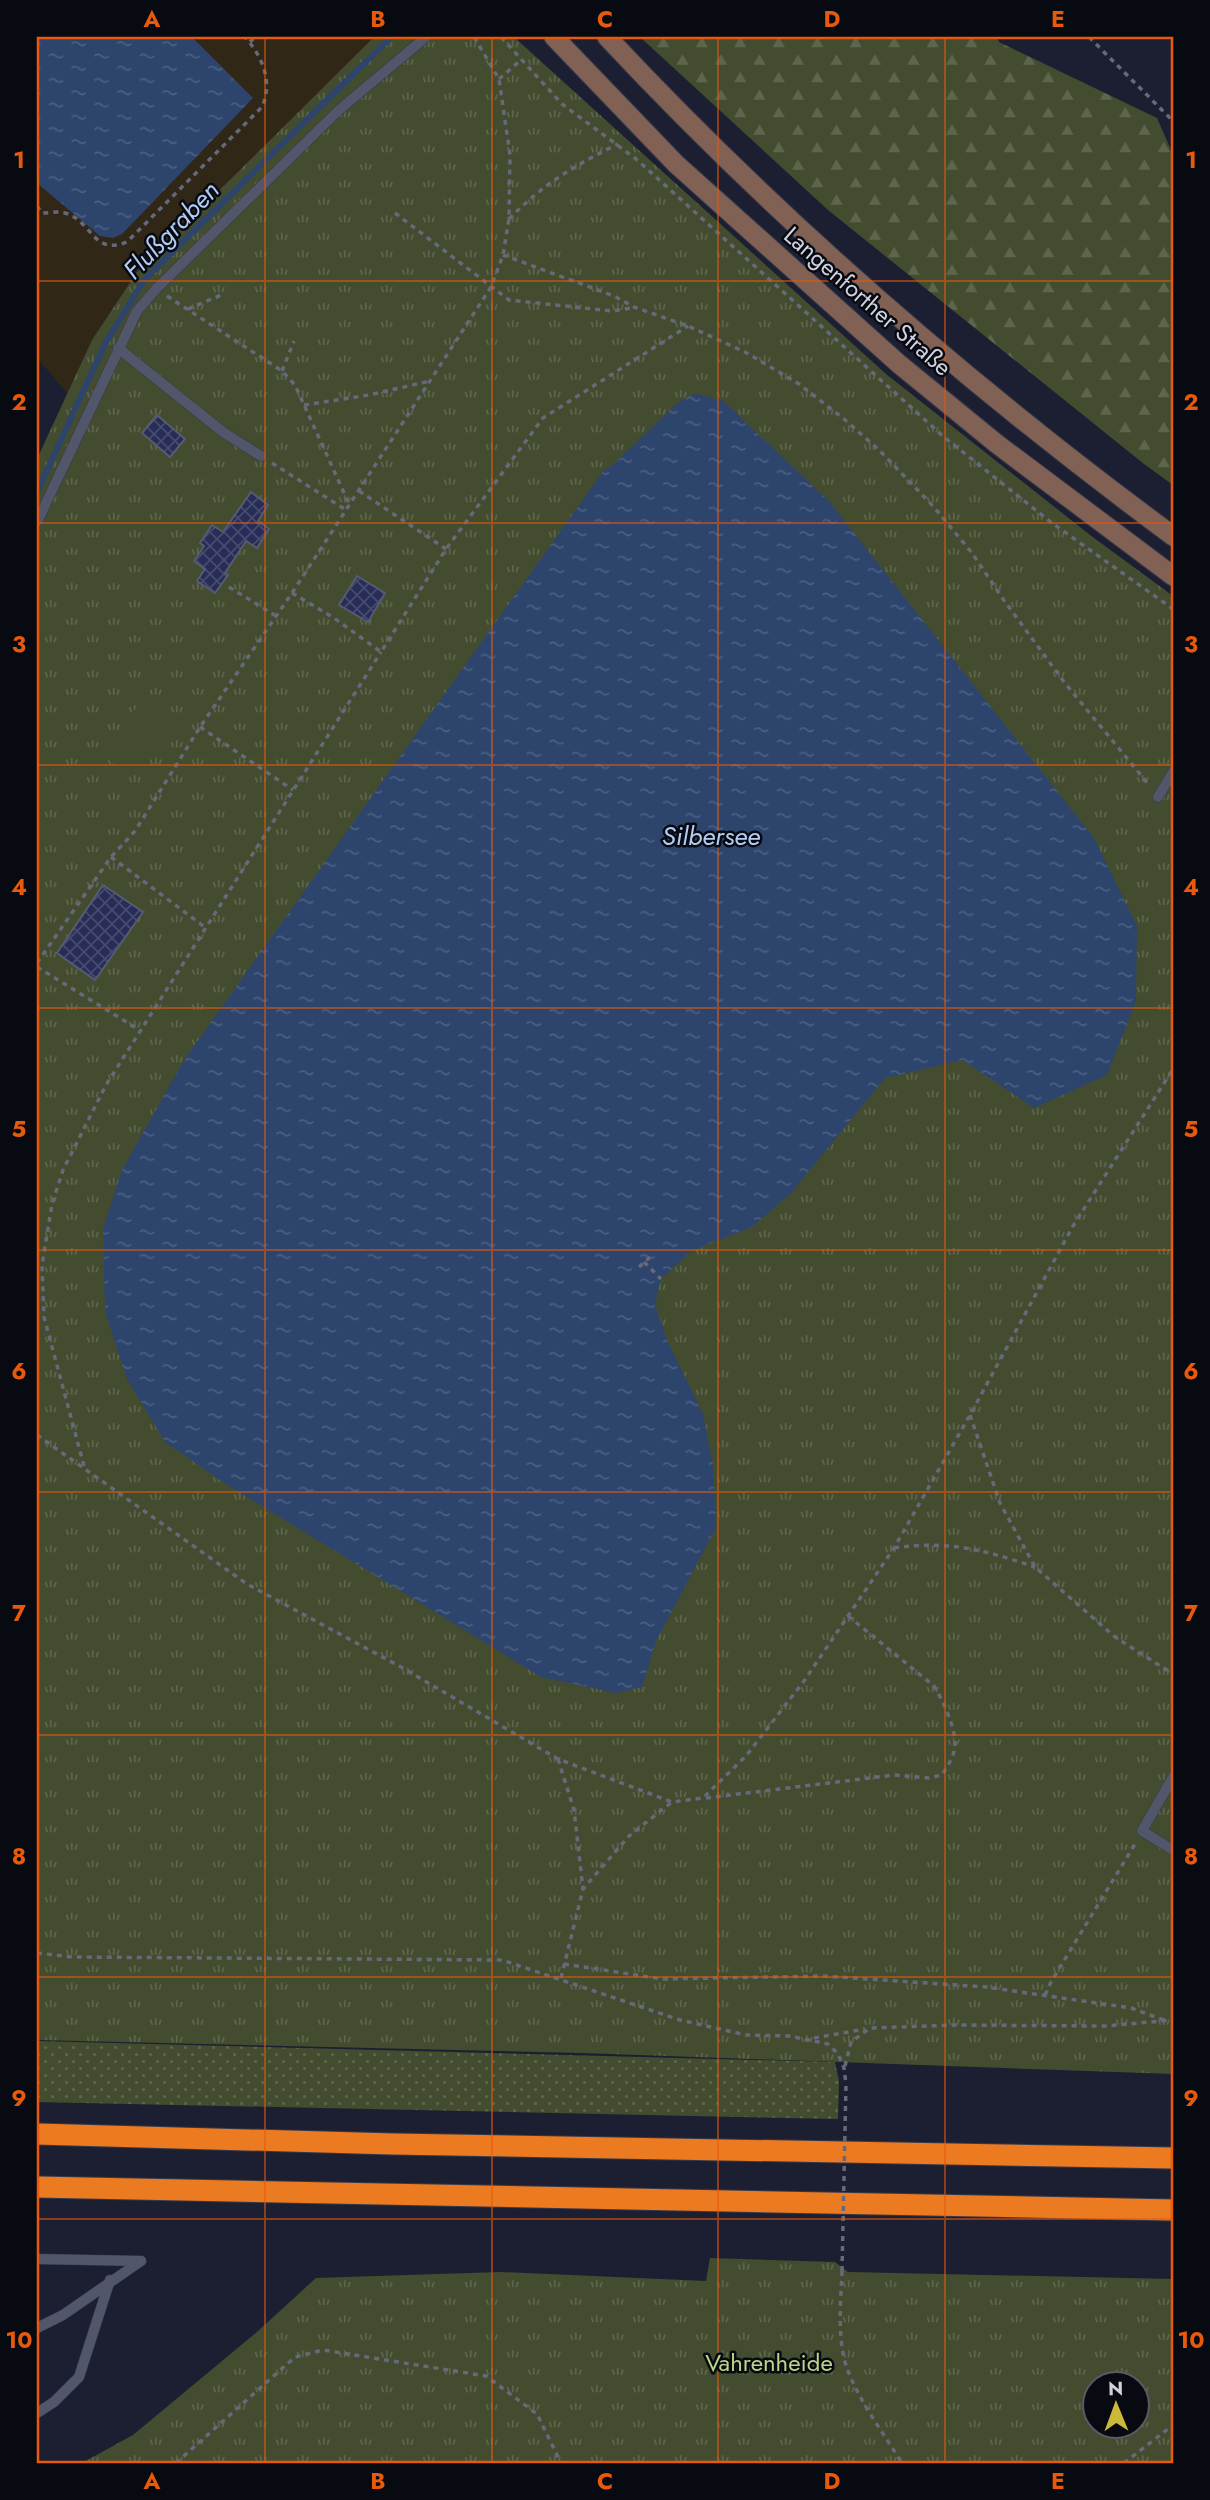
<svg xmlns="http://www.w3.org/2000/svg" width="1210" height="2500" viewBox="0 0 1210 2500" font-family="Jost,sans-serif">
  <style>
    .medical { fill: #302717 }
    .grass { fill: url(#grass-dots) }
    .forest { fill: url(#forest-firs) }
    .park { fill: url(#park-tufts); fill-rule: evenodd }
    .garden { fill: #434c2f }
    .water { fill: url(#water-ripples) }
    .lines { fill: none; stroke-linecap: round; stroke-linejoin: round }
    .stream { stroke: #2d456d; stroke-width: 6 }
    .building { fill: url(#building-cross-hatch); stroke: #575b71; stroke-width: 2 }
    .service-casing { stroke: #373949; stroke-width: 11 }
    .secondary-casing { stroke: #373949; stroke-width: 21 }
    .motorway-casing { stroke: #373949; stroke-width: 23 }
    .path { stroke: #67697a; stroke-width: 3.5; stroke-dasharray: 5 5; stroke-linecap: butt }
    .service { stroke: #51566b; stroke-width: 10 }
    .secondary { stroke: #806154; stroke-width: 19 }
    .motorway { stroke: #ec7a20; stroke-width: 21 }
    .path-bridge { stroke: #67697a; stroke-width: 3.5; stroke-dasharray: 5 5; stroke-linecap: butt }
    .grid { fill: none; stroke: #e8590c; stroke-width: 2; stroke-opacity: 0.55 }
    .labels { text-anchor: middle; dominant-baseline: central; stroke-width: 5; stroke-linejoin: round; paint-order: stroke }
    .street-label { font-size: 24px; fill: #d0d2df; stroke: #080a12 }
    .park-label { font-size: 24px; fill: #bdd486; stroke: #080a12 }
    .water-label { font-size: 26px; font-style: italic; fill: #b3ccf4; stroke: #080a12 }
    .neatline { fill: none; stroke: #e8590c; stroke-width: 2.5 }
    .grid-label { font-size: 23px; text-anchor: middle; font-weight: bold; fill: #e8590c }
  </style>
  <defs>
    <pattern id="grass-dots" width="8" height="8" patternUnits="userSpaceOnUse" patternTransform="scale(1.75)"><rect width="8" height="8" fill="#434c2f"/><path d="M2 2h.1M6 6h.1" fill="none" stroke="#5d654d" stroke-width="1.8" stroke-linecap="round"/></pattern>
    <pattern id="forest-firs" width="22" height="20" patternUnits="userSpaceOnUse" patternTransform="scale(1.75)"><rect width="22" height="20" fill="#434c2f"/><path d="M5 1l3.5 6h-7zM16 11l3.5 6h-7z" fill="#5d654d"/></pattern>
    <pattern id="park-tufts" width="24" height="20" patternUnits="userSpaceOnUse" patternTransform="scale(1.75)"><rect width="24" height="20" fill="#434c2f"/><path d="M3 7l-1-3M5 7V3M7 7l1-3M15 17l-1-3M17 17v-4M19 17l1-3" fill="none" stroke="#5d654d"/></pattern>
    <pattern id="water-ripples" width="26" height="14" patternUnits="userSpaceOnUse" patternTransform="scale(1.75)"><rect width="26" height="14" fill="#2d456d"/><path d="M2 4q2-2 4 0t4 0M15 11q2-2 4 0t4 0" fill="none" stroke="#4a5f81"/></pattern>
    <pattern id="building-cross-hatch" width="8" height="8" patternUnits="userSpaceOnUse" patternTransform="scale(1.75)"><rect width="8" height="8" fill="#282d58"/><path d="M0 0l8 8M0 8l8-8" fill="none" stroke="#464b70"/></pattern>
  </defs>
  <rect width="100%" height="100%" fill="#1c1f32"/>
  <polygon class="medical" points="37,37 374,37 137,272 92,340 68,394 37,358"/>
  <polygon class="grass" points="37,2041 835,2062 839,2081 838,2119 37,2102"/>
  <polygon class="forest" points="640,37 997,37 999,42 1157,118 1173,155 1173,485 1144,464 828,210"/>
  <g class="park">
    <polygon points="374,37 514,37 886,374 1090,535 1173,596 1173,2074 583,2053 37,2040 37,459 92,340 137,272"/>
    <path d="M710,2258L835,2262L848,2272L1173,2279V2463H82L133,2435L258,2331L316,2278L501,2272L706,2281ZM1094,2384H1136V2426H1094Z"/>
  </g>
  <polygon class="garden" points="142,701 170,722 128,775 100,753"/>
  <g class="water">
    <polygon points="37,37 192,37 253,98 122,234 113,238 100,236 37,183"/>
    <polygon points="695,393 723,401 828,500 1094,838 1137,926 1136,1001 1107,1075 1034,1108 962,1060 885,1078 791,1193 752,1227 691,1251 661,1279 655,1304 667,1340 703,1414 713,1465 716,1528 656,1641 642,1687 616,1693 541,1677 221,1481 165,1442 127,1379 105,1312 103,1229 122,1170 184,1060 604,470 613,465 676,404"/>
  </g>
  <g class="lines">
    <polyline class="stream" points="37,492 106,342 144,280 391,37"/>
  </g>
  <g class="building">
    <polygon points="157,415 185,439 170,457 142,433"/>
    <polygon points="251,492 268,505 258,521 269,529 257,548 246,541 225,573 228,575 215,593 197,581 205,569 194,561 204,546 200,543 212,525 223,532"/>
    <polygon points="357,576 385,593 368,622 339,605"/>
    <polygon points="103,885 143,912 95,980 57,953"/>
  </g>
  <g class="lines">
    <g class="service-casing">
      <g id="service">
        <polyline points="118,348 223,432 261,456"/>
        <polyline points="37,522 137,311 156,289 339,110 426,37"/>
        <polyline points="1158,797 1173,772"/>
        <polyline points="1173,1777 1142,1831 1173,1850"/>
        <polyline points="37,2259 141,2261"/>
        <polyline points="37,2328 63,2315 141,2261"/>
        <polyline points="37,2413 54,2402 79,2377 110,2280"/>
      </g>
    </g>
    <g class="secondary-casing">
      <g id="secondary">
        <polyline points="554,37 676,164 899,364 997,444 1173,576"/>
        <path d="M607,37C779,221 970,386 1173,536"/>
      </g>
    </g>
    <g class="motorway-casing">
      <g id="motorway">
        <polyline points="37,2134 393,2144 1173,2158"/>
        <polyline points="37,2187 1173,2210"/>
      </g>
    </g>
    <g class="path">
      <polyline points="501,37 562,104 636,159 944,437 1052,523 1173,609"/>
      <polyline points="1089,37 1173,121"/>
      <polyline points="250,42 255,37"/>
      <polyline points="499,79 521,60"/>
      <path d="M37,206L42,213C49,213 58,211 65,213C93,221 92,256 127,242L262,107C273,83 263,57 245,37"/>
      <polyline points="395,213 509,300 612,311 631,308"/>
      <path d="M509,219C542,185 575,165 618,144"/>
      <polyline points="503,255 614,296 634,307 688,326 745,352 799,384 844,419 880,451 933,506 972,553 1003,599 1064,682 1149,785"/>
      <polyline points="167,296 282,371 295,385 350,506"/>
      <polyline points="188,309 221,295"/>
      <polyline points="282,371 294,341"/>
      <polyline points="304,405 369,395 430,381"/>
      <polyline points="272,463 346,510"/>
      <polyline points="359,491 446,549"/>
      <polyline points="229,587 276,616"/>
      <polyline points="292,593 334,618 381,652 446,549 543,418 688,326"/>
      <polyline points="200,727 293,790"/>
      <polyline points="111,857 206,928"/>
      <polyline points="37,963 111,857 135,831 200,727 292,593 491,287 503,255 509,219 510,155 499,79 474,37"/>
      <polyline points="37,967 141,1031"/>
      <polyline points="644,1262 661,1279"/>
      <polyline points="639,1267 650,1257"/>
      <polyline points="970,1415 1000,1503 1035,1567 1115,1637 1173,1674"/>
      <polyline points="37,1435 247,1584 401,1667 558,1759 672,1802 703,1798 746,1756 804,1681 894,1548 970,1415 1073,1226 1173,1069"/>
      <polyline points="84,1466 44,1317 42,1265 52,1204 63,1170 106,1085 381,652"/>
      <path d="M894,1548C947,1540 985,1550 1035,1567"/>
      <polyline points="558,1759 574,1810 583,1889"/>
      <path d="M706,1798L894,1775L929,1778L942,1775C948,1765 955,1756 955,1744C955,1726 943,1701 934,1686L848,1616"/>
      <polyline points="37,1953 72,1957 502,1960 680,2020 746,2035 789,2036 828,2044 838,2054 844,2068 846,2084"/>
      <polyline points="564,1964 662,1979 823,1976 986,1987 1131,2008 1166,2021"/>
      <polyline points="561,1978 583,1889 629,1836 672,1802"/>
      <polyline points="1045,1995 1051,1982 1135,1844"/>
      <polyline points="814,2038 865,2029"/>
      <polyline points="845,2066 851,2042 870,2028 955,2025 1105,2026 1173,2020"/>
      <path d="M842,2271C841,2298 838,2326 843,2353C848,2386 884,2434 902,2463"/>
      <polyline points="176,2463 295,2357 323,2350 486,2376 537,2414 561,2463"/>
      <polyline points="1124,2463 1173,2425"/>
    </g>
    <use href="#service" class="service"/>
    <use href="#secondary" class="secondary"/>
    <use href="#motorway" class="motorway"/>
    <polyline class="path-bridge" points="842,2271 846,2084"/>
  </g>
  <path class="grid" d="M265,37V2463M492,37V2463M718,37V2463M945,37V2463M37,281H1173M37,523H1173M37,765H1173M37,1008H1173M37,1250H1173M37,1492H1173M37,1735H1173M37,1977H1173M37,2219H1173"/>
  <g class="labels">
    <g class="street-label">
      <text transform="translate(868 301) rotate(41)">Langenforther Straße</text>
    </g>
    <g class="park-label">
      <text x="769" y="2362">Vahrenheide</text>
    </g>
    <g class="water-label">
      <text transform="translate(171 230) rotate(-46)">Flußgraben</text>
      <text x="711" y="836">Silbersee</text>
    </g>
  </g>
  <rect width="1210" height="2500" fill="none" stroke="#080a12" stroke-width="77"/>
  <g transform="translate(1116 2405) rotate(359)"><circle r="33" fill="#080a12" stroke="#585a64" stroke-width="2"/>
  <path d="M0-5L12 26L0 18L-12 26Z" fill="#ccb939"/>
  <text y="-10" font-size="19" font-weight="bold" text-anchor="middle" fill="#d0d2df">N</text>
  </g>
  <rect x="38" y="38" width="1134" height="2424" class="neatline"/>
  <g class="grid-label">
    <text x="152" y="27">A</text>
    <text x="378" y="27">B</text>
    <text x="605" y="27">C</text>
    <text x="832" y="27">D</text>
    <text x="1058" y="27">E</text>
    <text x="19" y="168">1</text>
    <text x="1191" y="168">1</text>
    <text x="19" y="410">2</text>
    <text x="1191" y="410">2</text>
    <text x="19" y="652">3</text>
    <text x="1191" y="652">3</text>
    <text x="19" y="895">4</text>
    <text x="1191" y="895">4</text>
    <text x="19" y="1137">5</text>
    <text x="1191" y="1137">5</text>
    <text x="19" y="1379">6</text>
    <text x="1191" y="1379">6</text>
    <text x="19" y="1621">7</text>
    <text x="1191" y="1621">7</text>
    <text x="19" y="1864">8</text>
    <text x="1191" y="1864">8</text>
    <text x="19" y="2106">9</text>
    <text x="1191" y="2106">9</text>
    <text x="19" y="2348">10</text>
    <text x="1191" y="2348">10</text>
    <text x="152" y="2489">A</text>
    <text x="378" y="2489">B</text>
    <text x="605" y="2489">C</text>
    <text x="832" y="2489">D</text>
    <text x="1058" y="2489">E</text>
  </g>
</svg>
